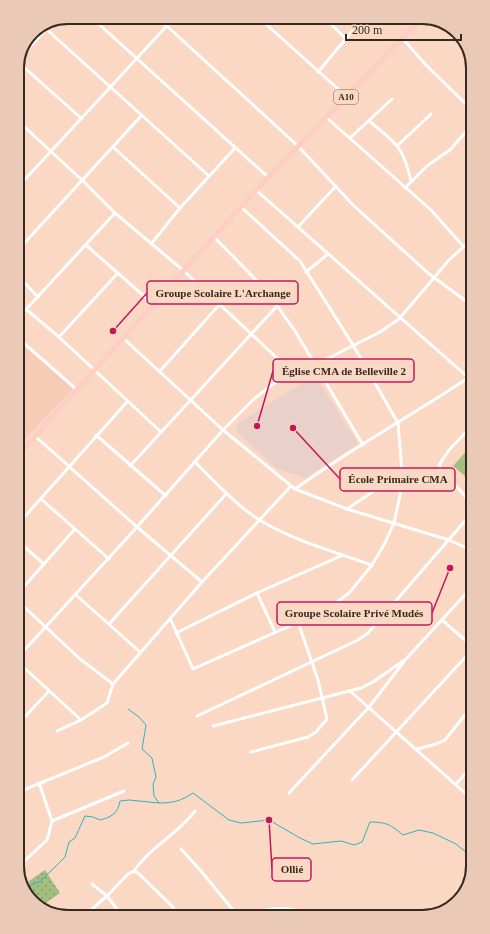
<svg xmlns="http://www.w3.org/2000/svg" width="490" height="934" viewBox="0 0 490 934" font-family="Georgia,serif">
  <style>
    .built { fill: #f5ccb5 }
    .education { fill: #e9d0c8 }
    .grass { fill: url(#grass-dots) }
    .park { fill: #a2bf7f }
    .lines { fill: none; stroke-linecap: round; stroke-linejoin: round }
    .stream { stroke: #30b2c1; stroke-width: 1 }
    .minor { stroke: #fff; stroke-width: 3 }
    .primary { stroke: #fecec5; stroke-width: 5 }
    .labels { text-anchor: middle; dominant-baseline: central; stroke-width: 4; stroke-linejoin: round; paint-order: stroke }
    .shield { fill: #fad8c4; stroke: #715e53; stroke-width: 1 }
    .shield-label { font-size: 9px; font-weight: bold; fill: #362922 }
    .rim { fill: none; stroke: #362922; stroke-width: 2 }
    .leader { fill: none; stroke: #c2185b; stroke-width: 1.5 }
    .callout-dot { fill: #c2185b; stroke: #fad8c4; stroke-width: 1.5 }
    .callout { fill: #fad8c4; stroke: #c2185b; stroke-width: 1.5 }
    .callout-label { font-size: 11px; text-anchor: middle; font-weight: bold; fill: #362922 }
  </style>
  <defs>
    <pattern id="grass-dots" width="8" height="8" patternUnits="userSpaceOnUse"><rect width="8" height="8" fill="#a2bf7f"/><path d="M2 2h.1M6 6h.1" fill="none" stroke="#859b68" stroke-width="1.8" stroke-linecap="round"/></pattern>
  </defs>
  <rect width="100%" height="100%" fill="#fad8c4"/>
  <polygon class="built" points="18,340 73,388 20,444 19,443"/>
  <polygon class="education" points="315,375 358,444 305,478 277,469 237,432 237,424"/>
  <polygon class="grass" points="45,870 60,893 43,905 32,899 22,886"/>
  <polygon class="park" points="471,446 471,481 453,466"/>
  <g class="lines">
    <g class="stream">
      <path d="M128,709L139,717L146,725L142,749L152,758L156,777L153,784L154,796L159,803C173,803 181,801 193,793L229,820L241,823L269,820L300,838L313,844L341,841L354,845L362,842L370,822C387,822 391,825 403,835L419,830L433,833L456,844L467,853L473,862"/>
      <path d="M23,888L39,882L54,868L65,857L69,842L75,838L85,816L93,817L100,820C112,817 118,813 120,801L129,800L159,803"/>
    </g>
    <g class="minor">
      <polyline points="91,17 268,177"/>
      <polyline points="157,17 298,146 353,205 428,273 470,304"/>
      <polyline points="258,17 347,97"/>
      <polyline points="324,17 345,38"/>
      <polyline points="44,27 209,176"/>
      <polyline points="403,39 426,65 469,107"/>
      <polyline points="21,57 46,29"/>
      <polyline points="18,62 81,118"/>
      <polyline points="318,72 364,17"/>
      <polyline points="327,118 431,210 464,247"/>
      <polyline points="17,120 83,181 115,213 184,271 293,373"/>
      <path d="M369,121C396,143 403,146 411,181"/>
      <polyline points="350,138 392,99"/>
      <polyline points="398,145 431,114"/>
      <polyline points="113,147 180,208"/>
      <polyline points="18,187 175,17"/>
      <polyline points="405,188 427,166 451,149 469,128"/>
      <polyline points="256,190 471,380"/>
      <polyline points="298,227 336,186"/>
      <polyline points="214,237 265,289 295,331 363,445"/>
      <polyline points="151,244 180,208 235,148"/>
      <polyline points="86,245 153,304"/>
      <polyline points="18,250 142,115"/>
      <polyline points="306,272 328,254"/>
      <polyline points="18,276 38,297"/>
      <polyline points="27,310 59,337 161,432"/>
      <polyline points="18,318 115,213"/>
      <polyline points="59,337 117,274"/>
      <polyline points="18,338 77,390"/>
      <polyline points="123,338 223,430 295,489 347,509 449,540 471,550"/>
      <polyline points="160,371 220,304"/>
      <polyline points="471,427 449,450 439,465 441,469 471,503"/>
      <polyline points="96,435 166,496"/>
      <polyline points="35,436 137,527 202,582"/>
      <polyline points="19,444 24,448"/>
      <path d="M195,462C215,482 238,507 261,521C295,541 335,552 372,565"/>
      <polyline points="130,466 277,306"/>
      <path d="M295,489C350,449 411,416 468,378"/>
      <polyline points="41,499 109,559"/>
      <polyline points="347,509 402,472"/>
      <polyline points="19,523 127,402"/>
      <polyline points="19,542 44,564"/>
      <polyline points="20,591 74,530"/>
      <polyline points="257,593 275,632"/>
      <polyline points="76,595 140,652"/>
      <polyline points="20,603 80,659 113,684"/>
      <polyline points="170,618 193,669 328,609 349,593 372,565 385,543 394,523 400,495 402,472 398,423 353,345 300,261 241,207"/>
      <polyline points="442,620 472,646"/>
      <polyline points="109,624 227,493"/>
      <polyline points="176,633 257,593 343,555"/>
      <polyline points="20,655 137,527 223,430 254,399 273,384 293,373 315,365 380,332 399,319 449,260 470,241"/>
      <polyline points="20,664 81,720"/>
      <polyline points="350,691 473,800"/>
      <polyline points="197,716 358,640 368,633 471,514"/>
      <polyline points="20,722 49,691"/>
      <polyline points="213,726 361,688 373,682 403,661"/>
      <polyline points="57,731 81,720 107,703 113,684 202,582 291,486"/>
      <polyline points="417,749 436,744 445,740 472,706"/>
      <polyline points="251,752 308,737 316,732 327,719 318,680 298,622"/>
      <polyline points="352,780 472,650"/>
      <polyline points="456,784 473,765"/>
      <polyline points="21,791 104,757 128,743"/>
      <polyline points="289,793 369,707 406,659 472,587"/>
      <polyline points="52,821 124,791"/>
      <polyline points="181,849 201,871 237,915"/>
      <polyline points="21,864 47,840 52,821 39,783"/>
      <path d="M134,871C150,847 178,834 195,811"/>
      <polyline points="92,884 107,896 122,916"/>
      <path d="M254,915C272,904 295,909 314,914"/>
      <polyline points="83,917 107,896 128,874 134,871 138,873 172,906 178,916"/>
    </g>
    <polyline class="primary" points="19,454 256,190 423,17"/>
  </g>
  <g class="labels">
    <rect class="shield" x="334" y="90" width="24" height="14" rx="3"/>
    <g class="shield-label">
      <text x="346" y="97">A10</text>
    </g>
  </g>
  <path d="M0 0H490V934H0ZM68 24H422A44 44 0 0 1 466 68V866A44 44 0 0 1 422 910H68A44 44 0 0 1 24 866V68A44 44 0 0 1 68 24Z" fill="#eacab7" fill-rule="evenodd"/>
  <path class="rim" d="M68 24H422A44 44 0 0 1 466 68V866A44 44 0 0 1 422 910H68A44 44 0 0 1 24 866V68A44 44 0 0 1 68 24Z"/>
  <path class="leader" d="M113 331L147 293M257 426L273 371M293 428L340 479M450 568L432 613M269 820L272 869"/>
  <g class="callout-dot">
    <circle cx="113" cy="331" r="4"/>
    <circle cx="257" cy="426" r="4"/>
    <circle cx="293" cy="428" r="4"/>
    <circle cx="450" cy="568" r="4"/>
    <circle cx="269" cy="820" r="4"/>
  </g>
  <g class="callout">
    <rect x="147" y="281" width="151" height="23" rx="4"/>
    <rect x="273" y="359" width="141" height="23" rx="4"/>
    <rect x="340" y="468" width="115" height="23" rx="4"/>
    <rect x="277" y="602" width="155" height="23" rx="4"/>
    <rect x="272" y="858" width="39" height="23" rx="4"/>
  </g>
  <g class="callout-label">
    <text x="223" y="297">Groupe Scolaire L'Archange</text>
    <text x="344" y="375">Église CMA de Belleville 2</text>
    <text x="398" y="483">École Primaire CMA</text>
    <text x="354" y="617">Groupe Scolaire Privé Mudés</text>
    <text x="292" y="873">Ollié</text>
  </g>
  <path d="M346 34v6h115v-6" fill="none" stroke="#362922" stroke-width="2"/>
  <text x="352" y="34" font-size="12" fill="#362922" stroke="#fad8c4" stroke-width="3" paint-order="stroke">200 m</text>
</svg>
